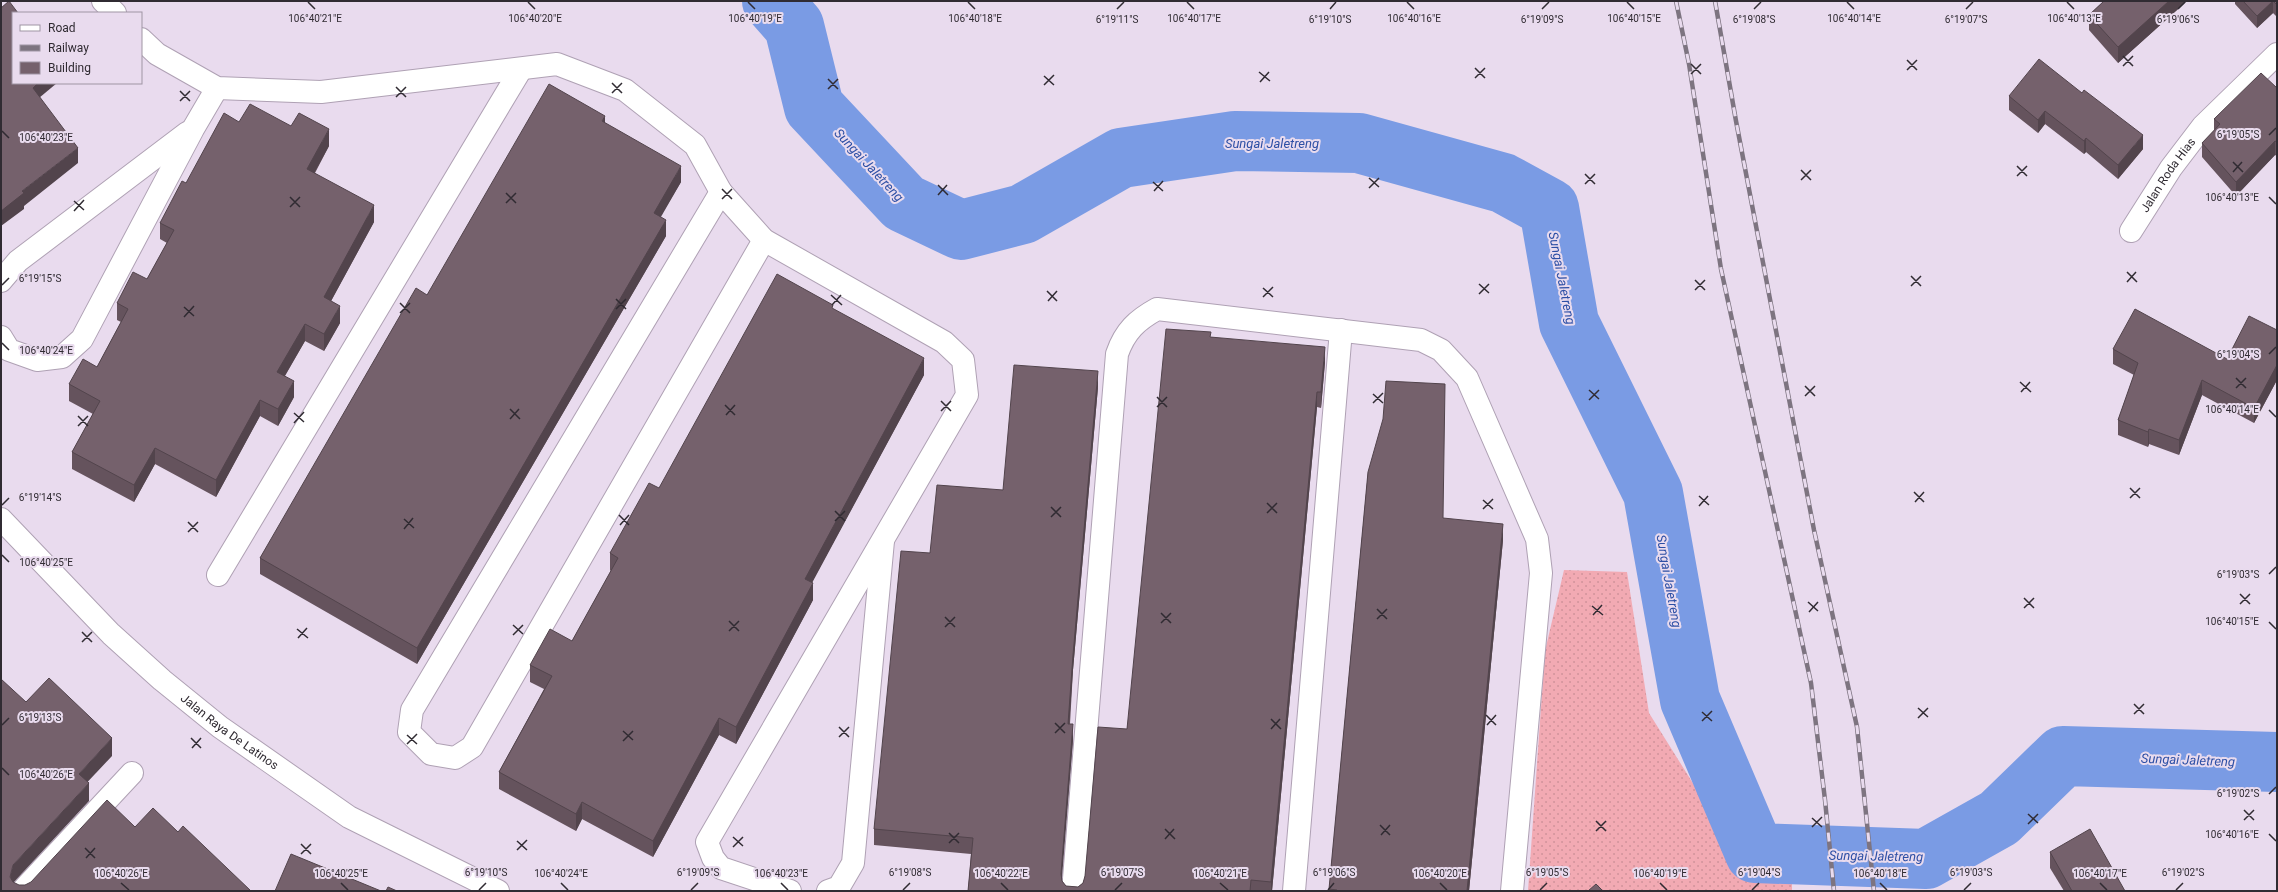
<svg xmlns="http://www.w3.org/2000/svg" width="2278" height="892" viewBox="0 0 2278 892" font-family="Roboto,sans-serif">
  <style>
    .grass { fill: url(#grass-dots) }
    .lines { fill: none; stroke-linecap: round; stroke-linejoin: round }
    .river { stroke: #7a9be4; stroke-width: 60 }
    .minor-casing { stroke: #afa1b4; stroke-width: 24 }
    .minor { stroke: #fff; stroke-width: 22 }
    .rail-casing { stroke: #7d7480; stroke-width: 4.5 }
    .rail { stroke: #e9dbee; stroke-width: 3; stroke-dasharray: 9; stroke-linecap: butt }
    .wall { fill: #65535d }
    .shaded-wall { fill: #52444c }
    .building { fill: #75616c; stroke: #52444c }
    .ticks { fill: none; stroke: #302b32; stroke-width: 1.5 }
    .labels { text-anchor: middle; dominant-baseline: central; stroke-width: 4; stroke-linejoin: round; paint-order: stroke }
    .street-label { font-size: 12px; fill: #302b32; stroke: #e9dbee }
    .water-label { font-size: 13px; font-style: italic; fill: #2d4fa5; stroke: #e9dbee }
    .ticks-label { font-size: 10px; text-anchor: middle; fill: #302b32; stroke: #e9dbee; stroke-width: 4; stroke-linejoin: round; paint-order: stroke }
  </style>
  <defs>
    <pattern id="grass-dots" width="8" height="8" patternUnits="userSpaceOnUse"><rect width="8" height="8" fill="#f2aab3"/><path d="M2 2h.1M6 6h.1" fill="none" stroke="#d0929a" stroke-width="1.8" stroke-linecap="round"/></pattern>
  </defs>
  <rect width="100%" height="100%" fill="#e9dbee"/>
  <polygon class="grass" points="1564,570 1627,572 1649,713 1741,860 1792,882 1792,891 1528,891 1545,651"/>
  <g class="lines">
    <polyline class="river" points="772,1 794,26 814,107 904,203 961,230 1023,214 1121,158 1235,141 1359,143 1503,183 1549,208 1569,323 1653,493 1690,700 1755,853 1926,859 1999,818 2063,756 2277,762"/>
    <g class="minor-casing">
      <g id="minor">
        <polyline points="103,1 115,13"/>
        <polyline points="141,39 157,54 217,88 321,92 557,64 625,90 695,145 721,192 764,240 944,342 963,360 967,395 707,842 713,858 721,868 790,891"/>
        <polyline points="721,192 412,710 409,732 431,754 455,758 472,747 764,240"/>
        <path id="s1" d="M2131,231L2171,168L2203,126L2277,54"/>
        <polyline points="1,281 18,261 187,133"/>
        <polyline points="1,337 9,350 37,360 62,357 82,339 193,129 217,88"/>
        <path id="s2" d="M1,519L111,634L162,680L220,727L349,817L498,891"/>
        <polyline points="218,575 521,69"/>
        <polyline points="22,891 132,773"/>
        <polyline points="828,891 839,887 853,863 883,541"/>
        <path d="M1073,891L1117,354C1125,331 1137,320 1157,309L1421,340L1441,350L1467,378L1537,539L1541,573L1512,891"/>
        <polyline points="1294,891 1341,330"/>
      </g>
    </g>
    <use href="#minor" class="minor"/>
    <g class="rail-casing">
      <g id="rail">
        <polyline points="1676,1 1689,64 1721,269 1811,683 1825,800 1834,891"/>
        <polyline points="1715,1 1736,121 1814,530 1857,727 1874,891"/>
      </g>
    </g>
    <use href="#rail" class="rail"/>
  </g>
  <g class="wall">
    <polygon points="2104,1 2187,1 2118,63 2089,30 2089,15"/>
    <polygon points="2235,1 2277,1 2277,17 2273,13 2257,28 2235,4"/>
    <polygon points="2277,88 2277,156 2275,155 2236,196 2202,157 2202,143 2214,131 2214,119"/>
    <polygon points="2009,96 2143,149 2118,179 2086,152 2084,154 2045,124 2038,133 2009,110"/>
    <polygon points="239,122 291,126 329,146 315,173 374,222 331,301 340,323 324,351 305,341 285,376 294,397 278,426 260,416 216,497 155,464 134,502 72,469 72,452 93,414 69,401 69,384 97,367 121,322 117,320 117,303 147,279 167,243 160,239 160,223 186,183"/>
    <polygon points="605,123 681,182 660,217 666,236 417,664 260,574 260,558 427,295"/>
    <polygon points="833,309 924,375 812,582 813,600 736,744 719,735 653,857 582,819 576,831 499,789 499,772 544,689 530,682 530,665 572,641 611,571 610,570 610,553 659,488"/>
    <polygon points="2277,330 2277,380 2254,423 2202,395 2179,455 2149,444 2148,447 2118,435 2118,420 2134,375 2113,364 2113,349 2227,359"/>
    <polygon points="1211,337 1325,362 1321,408 1317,407 1272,891 968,891 971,854 874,845 874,829 930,553 1003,490 1098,387 1073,670 1070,724 1073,740 1061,879 1062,881 1066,886 1078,887 1083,883 1127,729"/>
    <polygon points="1368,472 1443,519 1503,540 1469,891 1329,891"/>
    <polygon points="2050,852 2125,891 2064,891 2050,868"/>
  </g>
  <g class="shaded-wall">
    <polygon points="2169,1 2187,1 2118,63 2118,47"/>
    <polygon points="2273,1 2273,13 2257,28 2257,16"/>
    <polygon points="38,83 57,83 33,103 33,88"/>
    <polygon points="2045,111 2045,124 2038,133 2038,120"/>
    <polygon points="605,116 605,132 602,121"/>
    <polygon points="329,129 329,146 307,186 307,169"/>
    <polygon points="2143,135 2143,149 2118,179 2118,165"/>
    <polygon points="2086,138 2086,152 2084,154 2084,141"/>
    <polygon points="2275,141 2275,155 2236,196 2236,182"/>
    <polygon points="78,148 78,163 24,206 24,209 1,226 1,211 22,191"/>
    <polygon points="681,166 681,182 654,229 654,213"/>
    <polygon points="374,205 374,222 324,314 324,297"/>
    <polygon points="666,220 666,236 417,664 417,648"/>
    <polygon points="340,306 340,323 324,351 324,334"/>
    <polygon points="305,324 305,341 277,389 277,372"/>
    <polygon points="1325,347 1325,362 1321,408 1321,392"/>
    <polygon points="924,358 924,375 805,596 805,579"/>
    <polygon points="2277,365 2277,380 2254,423 2254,408"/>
    <polygon points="1098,371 1098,387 1073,670 1068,740 1068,724 1073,655"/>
    <polygon points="2202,380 2202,395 2179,455 2179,440"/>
    <polygon points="294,381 294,397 278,426 278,409"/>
    <polygon points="1317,392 1317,407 1272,891 1271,891 1271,882"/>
    <polygon points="260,400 260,416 216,497 216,480"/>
    <polygon points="2149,429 2149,444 2148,447 2148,432"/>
    <polygon points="155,448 155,464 134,502 134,485"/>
    <polygon points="1503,524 1503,540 1469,891 1467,891"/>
    <polygon points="813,583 813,600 736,744 736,727"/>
    <polygon points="719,718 719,735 653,857 653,841"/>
    <polygon points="1073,724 1073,740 1061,890 1061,874"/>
    <polygon points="112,738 112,756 79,791 79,774"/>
    <polygon points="89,783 89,801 13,883 10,877 13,865"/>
    <polygon points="582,802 582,819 576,831 576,814"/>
  </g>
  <g class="building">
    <polygon points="9,1 18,13 13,13 13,83 38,83 33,88 78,148 22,191 24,193 1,211 1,8"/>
    <polygon points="2104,1 2169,1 2118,47 2089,15"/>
    <polygon points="2243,1 2277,1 2277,5 2273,1 2257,16"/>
    <polygon points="2039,59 2082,93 2084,90 2143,135 2118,165 2086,138 2084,141 2045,111 2038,120 2009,96"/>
    <polygon points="2261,73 2277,88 2277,142 2275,141 2236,182 2202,143 2220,124 2214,119"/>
    <polygon points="549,84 605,116 602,121 681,166 654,213 666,220 417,648 260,558 416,288 427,295"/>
    <polygon points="250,104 291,126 299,113 329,129 307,169 374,205 324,297 340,306 324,334 305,324 277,372 294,381 278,409 260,400 216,480 155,448 134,485 72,452 100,401 69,384 83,359 97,367 128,309 117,303 133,272 147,279 174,230 160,223 182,181 186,183 224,113 239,122"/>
    <polygon points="777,274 833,305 832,308 924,358 805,579 813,583 736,727 719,718 653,841 582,802 576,814 499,772 552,676 530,665 550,629 572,641 618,558 610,553 649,483 659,488"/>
    <polygon points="2135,309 2227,359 2249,316 2277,330 2277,365 2254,408 2202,380 2179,440 2149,429 2148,432 2118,420 2138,363 2113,349"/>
    <polygon points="1166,329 1211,332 1210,337 1325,347 1321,392 1317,392 1271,882 1251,880 1250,891 968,891 973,838 874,829 901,551 930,553 937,485 1003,490 1014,365 1098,371 1073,655 1068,724 1073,724 1061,874 1062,881 1066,886 1078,887 1083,883 1085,876 1098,727 1127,729"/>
    <polygon points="1386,381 1445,384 1443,518 1503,524 1467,891 1337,891 1337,890 1329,889 1368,472 1383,419"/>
    <polygon points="49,678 112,738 79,774 89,783 13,865 10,877 13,882 19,885 25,885 31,882 107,800 135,827 153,808 178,832 183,826 251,891 1,891 1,679 26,702"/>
    <polygon points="2090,829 2125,891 2072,891 2050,852"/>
    <polygon points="291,854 381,891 275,891"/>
    <polygon points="1596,884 1603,891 1588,891"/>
    <polygon points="388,887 397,891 386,891"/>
  </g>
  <path class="ticks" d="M308,2L315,9M528,2L535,9M748,2L755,9M968,2L975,9M1187,2L1194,9M1407,2L1414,9M1627,2L1634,9M1847,2L1854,9M2067,2L2074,9M1117,9L1124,2M1330,9L1336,2M1542,9L1549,2M1754,9L1761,2M1966,9L1973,2M2178,9L2185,2M2123,56L2133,66M1907,60L1917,70M1691,64L1701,74M2123,66L2133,56M1475,68L1485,78M1907,70L1917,60M1259,72L1270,81M1691,74L1701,64M1044,76L1054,85M1475,78L1485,68M828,79L838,89M1260,82L1269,72M612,83L622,93M1044,85L1054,75M396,87L406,97M828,89L838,79M180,91L190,101M612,93L622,83M396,97L406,87M180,101L190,91M2,131L9,138M2269,135L2276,128M2233,162L2243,172M2017,166L2027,176M1801,170L1811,180M2233,172L2242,162M1585,174L1595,184M2017,176L2027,166M1369,178L1379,187M1801,180L1811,170M1153,182L1163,191M1585,184L1595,174M938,185L948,195M1369,188L1379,178M722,189L732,199M1154,191L1163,181M506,193L516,203M938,195L947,185M290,197L300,207M2269,197L2276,204M722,199L732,189M74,201L84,210M506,203L516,193M290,207L300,197M74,211L84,200M2127,272L2137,282M1911,276L1921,286M1695,280L1705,290M2127,282L2136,272M1479,284L1489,293M2,285L9,278M1911,286L1921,276M1263,288L1273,297M1695,290L1705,280M1047,291L1057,301M1479,294L1489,284M831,295L842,305M1263,297L1273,287M616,299L626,309M1048,301L1057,291M400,303L410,313M832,305L841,295M184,307L194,316M616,309L626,299M400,313L410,303M184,317L194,306M2,343L9,350M2269,354L2276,347M2236,378L2246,388M2020,382L2031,392M1805,386L1815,396M2236,388L2246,378M1589,390L1599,399M2021,392L2030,382M1373,394L1383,403M1805,396L1815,386M1157,397L1167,407M1589,400L1599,390M941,401L951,411M1373,403L1383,393M725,405L735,415M1157,407L1167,397M510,409L520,419M2269,410L2276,417M941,411L951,401M294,413L304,422M726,415L735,405M78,416L88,426M510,419L519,409M294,423L304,412M78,426L88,416M2130,488L2140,498M1914,492L1924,502M1699,496L1709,505M2130,498L2140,488M1483,500L1493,509M1915,502L1924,492M1267,503L1277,513M2,505L9,498M1699,506L1708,496M1051,507L1061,517M1483,509L1493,499M835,511L845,521M1267,513L1277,503M619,515L629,525M1051,517L1061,507M404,519L414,528M835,521L845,511M188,522L198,532M620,525L629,515M404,529L413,518M188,532L198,522M2,555L9,562M2269,574L2276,567M2240,594L2250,604M2024,598L2034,608M1808,602L1818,611M2240,604L2250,594M1592,606L1603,615M2024,608L2034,598M1377,609L1387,619M1809,612L1818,602M1161,613L1171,623M1593,615L1602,605M945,617L955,627M1377,619L1387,609M729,621L739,631M2269,622L2276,629M1161,623L1171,613M513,625L523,634M945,627L955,617M297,629L308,638M729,631L739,621M82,632L92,642M513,635L523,625M298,638L307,628M82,642L92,632M2134,704L2144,714M1918,708L1928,717M1702,712L1712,721M2134,714L2144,704M1486,715L1496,725M1918,718L1928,708M1271,719L1281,729M1702,721L1712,711M1055,723L1065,733M2,725L9,718M1487,725L1496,715M839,727L849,737M1271,729L1280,719M623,731L633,740M1055,733L1065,723M407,735L417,744M839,737L849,727M191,738L201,748M623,741L633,731M407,744L417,734M192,748L201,738M2,768L9,775M2269,794L2276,787M2244,810L2254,820M2028,814L2038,823M1812,818L1822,827M2244,820L2254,810M1596,821L1606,831M2028,824L2038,814M1380,825L1390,835M1812,827L1822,817M1165,829L1175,839M1596,831L1606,821M949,833L959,843M2269,834L2276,841M1381,835L1390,825M733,837L743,846M1165,839L1174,829M517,841L527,850M949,843L959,833M301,844L311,854M733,847L743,837M85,848L95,858M517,850L527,840M301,854L311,844M86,858L95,848M121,883L129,890M341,883L348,890M561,883L568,890M781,883L788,890M1001,883L1008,890M1220,883L1228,890M1440,883L1447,890M1660,883L1667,890M1880,883L1887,890M2100,883L2107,890M479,890L486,883M691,890L698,883M903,890L910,883M1115,890L1122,883M1328,890L1334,883M1540,890L1547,883M1752,890L1759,883M1964,890L1971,883M2176,890L2183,883"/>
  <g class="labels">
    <g class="street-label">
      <text stroke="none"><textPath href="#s1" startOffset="67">Jalan Roda Hias</textPath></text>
      <text stroke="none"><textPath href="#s2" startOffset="313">Jalan Raya De Latinos</textPath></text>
    </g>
    <g class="water-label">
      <text x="1272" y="143">Sungai Jaletreng</text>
      <text transform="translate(869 165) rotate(47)">Sungai Jaletreng</text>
      <text transform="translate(1562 278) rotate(79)">Sungai Jaletreng</text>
      <text transform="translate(1669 581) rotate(80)">Sungai Jaletreng</text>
      <text transform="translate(2188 760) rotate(2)">Sungai Jaletreng</text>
      <text transform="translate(1876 856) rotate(1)">Sungai Jaletreng</text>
    </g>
  </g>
  <g class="ticks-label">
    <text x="315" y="22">106°40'21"E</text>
    <text x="535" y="22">106°40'20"E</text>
    <text x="755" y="22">106°40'19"E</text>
    <text x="975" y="22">106°40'18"E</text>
    <text x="1194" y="22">106°40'17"E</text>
    <text x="1634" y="22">106°40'15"E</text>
    <text x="1854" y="22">106°40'14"E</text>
    <text x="2074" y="22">106°40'13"E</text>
    <text x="1414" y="22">106°40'16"E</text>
    <text x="1117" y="23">6°19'11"S</text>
    <text x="1330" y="23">6°19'10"S</text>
    <text x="1542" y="23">6°19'09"S</text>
    <text x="1754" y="23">6°19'08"S</text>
    <text x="1966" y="23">6°19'07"S</text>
    <text x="2178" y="23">6°19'06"S</text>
    <text x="2238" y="138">6°19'05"S</text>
    <text x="46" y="141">106°40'23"E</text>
    <text x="2232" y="201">106°40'13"E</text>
    <text x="40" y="282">6°19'15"S</text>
    <text x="46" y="354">106°40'24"E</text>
    <text x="2238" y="358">6°19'04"S</text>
    <text x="2232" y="413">106°40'14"E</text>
    <text x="40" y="501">6°19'14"S</text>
    <text x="46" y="566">106°40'25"E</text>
    <text x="2238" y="578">6°19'03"S</text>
    <text x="2232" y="625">106°40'15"E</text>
    <text x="40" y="721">6°19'13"S</text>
    <text x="46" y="778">106°40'26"E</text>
    <text x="2238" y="797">6°19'02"S</text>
    <text x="2232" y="838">106°40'16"E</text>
    <text x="486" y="876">6°19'10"S</text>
    <text x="698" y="876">6°19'09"S</text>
    <text x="910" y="876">6°19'08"S</text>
    <text x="1122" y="876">6°19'07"S</text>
    <text x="1334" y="876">6°19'06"S</text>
    <text x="1547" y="876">6°19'05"S</text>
    <text x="1759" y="876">6°19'04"S</text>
    <text x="1971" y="876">6°19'03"S</text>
    <text x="2183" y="876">6°19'02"S</text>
    <text x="121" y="877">106°40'26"E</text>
    <text x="341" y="877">106°40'25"E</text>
    <text x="561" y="877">106°40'24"E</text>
    <text x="781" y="877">106°40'23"E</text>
    <text x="1001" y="877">106°40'22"E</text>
    <text x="1220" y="877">106°40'21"E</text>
    <text x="1440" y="877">106°40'20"E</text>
    <text x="1660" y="877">106°40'19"E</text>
    <text x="1880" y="877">106°40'18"E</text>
    <text x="2100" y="877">106°40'17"E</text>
  </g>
  <rect width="2278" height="892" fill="none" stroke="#302b32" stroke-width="4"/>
  <rect x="12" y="12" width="130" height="72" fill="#e9dbee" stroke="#9f95a3"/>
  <rect x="20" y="25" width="20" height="6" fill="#ffffff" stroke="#9f95a3"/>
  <text x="48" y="32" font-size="12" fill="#302b32">Road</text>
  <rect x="20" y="45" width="20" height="6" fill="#7d7480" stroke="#9f95a3"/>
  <text x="48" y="52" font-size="12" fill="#302b32">Railway</text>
  <rect x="20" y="62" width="20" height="12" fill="#75616c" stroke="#9f95a3"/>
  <text x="48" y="72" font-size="12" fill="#302b32">Building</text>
</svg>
